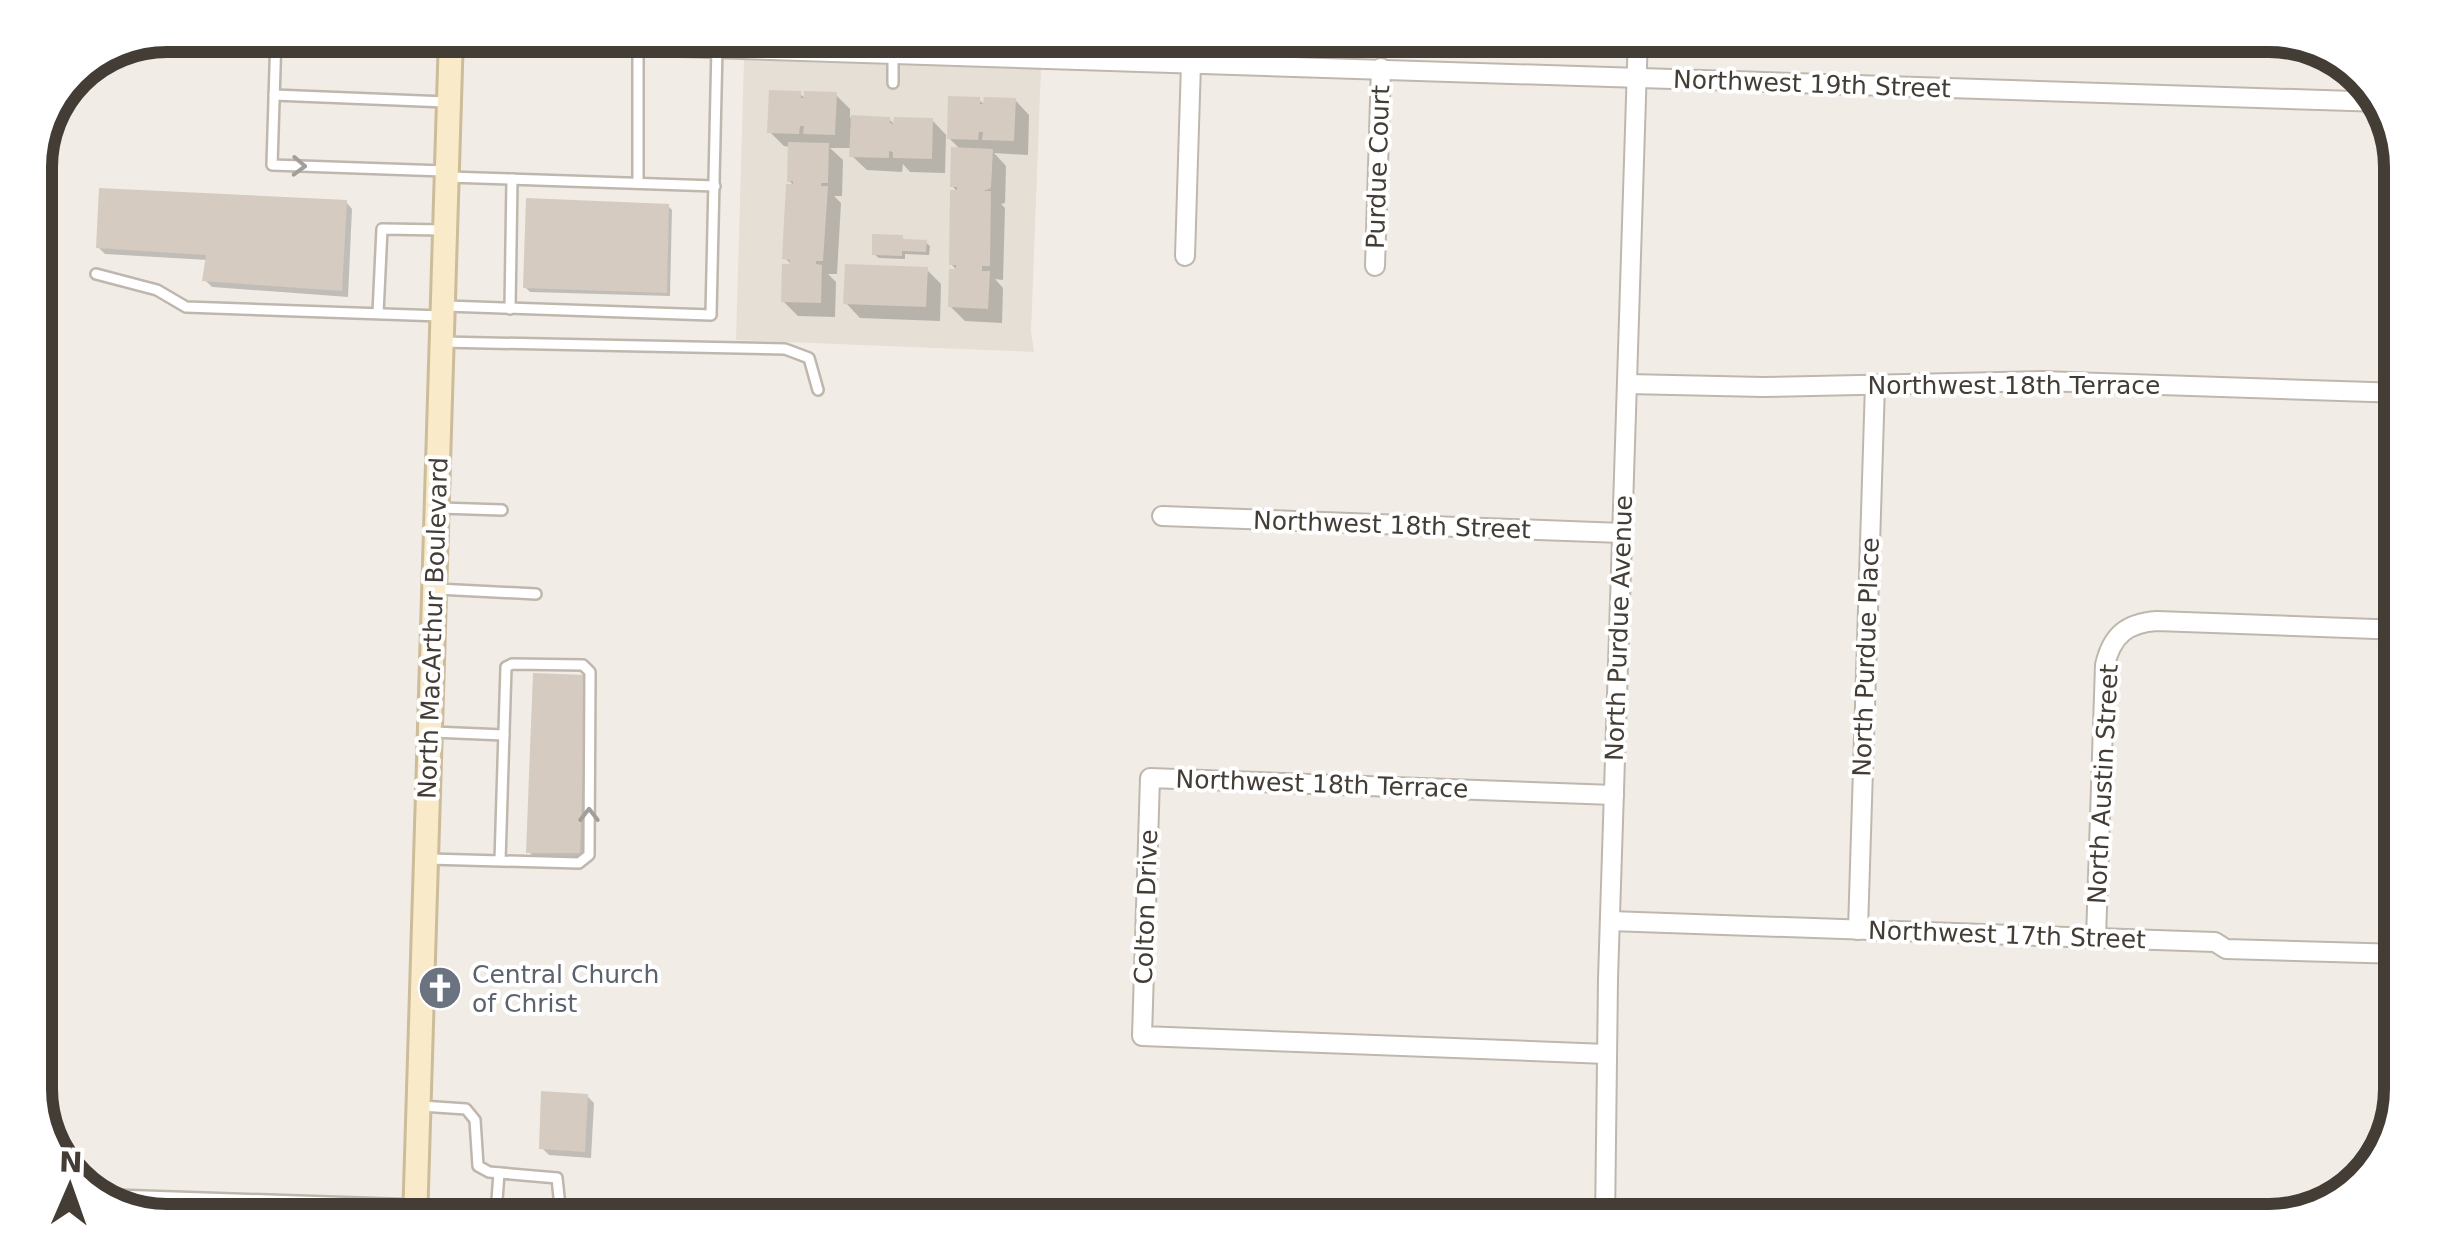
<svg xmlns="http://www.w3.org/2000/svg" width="2437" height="1257" viewBox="0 0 2437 1257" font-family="'DejaVu Sans',sans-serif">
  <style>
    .residential { fill: #e5dfd5 }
    .shadow { fill: #0003 }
    .building { fill: #d5cbc0 }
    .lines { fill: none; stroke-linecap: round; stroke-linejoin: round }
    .service-casing { stroke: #bfb7ad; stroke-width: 14 }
    .minor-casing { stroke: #bfb7ad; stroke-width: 22 }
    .tertiary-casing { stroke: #bfb7ad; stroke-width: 25 }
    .secondary-casing { stroke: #cdbc9a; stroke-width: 28 }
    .service { stroke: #fff; stroke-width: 9 }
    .minor { stroke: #fff; stroke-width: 18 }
    .tertiary { stroke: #fff; stroke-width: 20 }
    .secondary { stroke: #f9eac9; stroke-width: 22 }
    .oneway { stroke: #a29e9a }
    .labels { text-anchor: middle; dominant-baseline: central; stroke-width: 8; stroke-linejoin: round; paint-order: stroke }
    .street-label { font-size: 25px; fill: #443d36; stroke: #fff }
    .worship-label { font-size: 25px; fill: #5b616d; stroke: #fff; text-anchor: start }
    .rim { fill: none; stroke: #443d36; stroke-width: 12 }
  </style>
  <rect width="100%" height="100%" fill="#f1ede6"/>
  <g class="residential">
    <polygon points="697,35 1065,35 1065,48"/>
    <polygon points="744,60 1041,69 1031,331 1034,352 736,340"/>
  </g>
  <g class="shadow">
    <polygon points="800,94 807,100 836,95 850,109 850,118 889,119 896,126 932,120 949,138 979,100 986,106 1015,100 1029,115 1028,155 994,153 1006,166 1005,203 1001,204 1005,208 1003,280 995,279 1003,288 1002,323 965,321 950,306 959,272 951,264 959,193 952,186 961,150 946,135 945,173 910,172 903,164 902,172 867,170 852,156 852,148 830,148 843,160 842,196 834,196 841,203 837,274 828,274 836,282 835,317 798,316 783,301 793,266 785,258 796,187 789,181 790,147 784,146 770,132"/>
    <polygon points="346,202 352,209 348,297 212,287 205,280 207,260 105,254 98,247"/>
    <polygon points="668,206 672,210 670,296 530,292 525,287"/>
    <polygon points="902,237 906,242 925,242 930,246 929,255 905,254 905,259 879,258 874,254"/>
    <polygon points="927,270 941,284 940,321 860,318 846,303"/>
    <polygon points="535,676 592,685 586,859 535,858 529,852"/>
    <polygon points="587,1096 594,1103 591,1158 549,1155 542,1148"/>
  </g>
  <g class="building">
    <polygon points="769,90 801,91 801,98 804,98 804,91 837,92 835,135 803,134 804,126 800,126 799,134 767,133"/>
    <polygon points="948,96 980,97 980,104 983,104 984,97 1016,98 1014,141 982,140 983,132 979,132 978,140 947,139"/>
    <polygon points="851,115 890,117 890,123 893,124 894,117 933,118 932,159 893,158 893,152 889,151 889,158 849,157"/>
    <polygon points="788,142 829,143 828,183 821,183 821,186 828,186 823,261 816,261 816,264 822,265 821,303 781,302 782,264 789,264 790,260 782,259 786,184 793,184 793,181 787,182"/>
    <polygon points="951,147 993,149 991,188 984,191 991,191 990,266 982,266 982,271 990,271 988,309 948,307 949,269 956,269 956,265 949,265 950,190 957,190 957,187 950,187"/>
    <polygon points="99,188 347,200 342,291 202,281 206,255 96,248"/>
    <polygon points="526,198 669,204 667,293 523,288"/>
    <polygon points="872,234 903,235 903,239 927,240 926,252 902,251 902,256 872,255"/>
    <polygon points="845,264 928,267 926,307 843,304"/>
    <polygon points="533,673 586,675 580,853 526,853"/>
    <polygon points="541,1091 588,1094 585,1152 539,1149"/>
  </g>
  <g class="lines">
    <g class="service-casing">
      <g id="service">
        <polyline points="276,35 272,165 444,171"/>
        <polyline points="987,56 990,35"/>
        <polyline points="893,83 893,53"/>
        <polyline points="274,95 446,102"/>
        <polyline points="448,177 715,186"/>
        <polyline points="638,183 638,45"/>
        <polyline points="96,274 157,290 186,307 441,316"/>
        <polyline points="446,306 711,315 717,47"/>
        <polyline points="510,309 512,179"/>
        <polyline points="378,313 382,229 443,230"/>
        <polyline points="442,342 785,349 809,358 818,390"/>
        <polyline points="440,508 502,510"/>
        <polyline points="437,589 536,594"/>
        <polyline points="433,732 504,735"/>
        <polyline points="429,859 579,863 589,855 590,672 583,665 512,664 506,667 500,861"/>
        <polyline points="421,1106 466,1109 475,1120 478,1166 489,1172 557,1178 561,1216"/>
        <polyline points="152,1202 152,1218"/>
        <polyline points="496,1214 499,1173"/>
      </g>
    </g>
    <g class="minor-casing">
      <g id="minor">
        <polyline points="402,35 490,41 2383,102"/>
        <polyline points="1185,256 1191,63"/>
        <polyline points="1375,266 1381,68"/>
        <polyline points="1627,384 1763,387 2041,381 2402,393"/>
        <polyline points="1162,516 1622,533"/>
        <polyline points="1610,921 2215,942 2226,949 2402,954"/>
        <polyline points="1858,930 1875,384"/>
        <path d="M2096,938L2105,665C2112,635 2127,623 2157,621L2402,630"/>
        <polyline points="1607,1054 1142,1036 1150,778 1614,795"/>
        <polyline points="1605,1222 1608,979 1638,35"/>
      </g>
    </g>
    <g class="tertiary-casing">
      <polyline id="tertiary" points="100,1200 762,1222"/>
    </g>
    <g class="secondary-casing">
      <polyline id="secondary" points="415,1222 451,35"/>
    </g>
    <use href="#service" class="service"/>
    <use href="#minor" class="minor"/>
    <use href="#tertiary" class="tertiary"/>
    <use href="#secondary" class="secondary"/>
  </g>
  <defs><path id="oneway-chevron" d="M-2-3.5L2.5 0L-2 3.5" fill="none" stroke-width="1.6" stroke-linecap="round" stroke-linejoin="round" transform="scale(2.5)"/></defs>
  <g class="oneway">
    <use href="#oneway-chevron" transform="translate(299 166) rotate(2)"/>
    <use href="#oneway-chevron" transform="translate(589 815) rotate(-90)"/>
  </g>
  <defs>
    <g id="church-disc" transform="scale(2.25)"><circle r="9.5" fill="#6b7280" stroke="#fff"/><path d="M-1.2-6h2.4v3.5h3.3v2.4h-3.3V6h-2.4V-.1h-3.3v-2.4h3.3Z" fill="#fff"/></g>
  </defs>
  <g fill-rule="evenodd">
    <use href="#church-disc" x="440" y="988"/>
  </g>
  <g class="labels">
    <g class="street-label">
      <text transform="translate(1812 84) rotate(2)">Northwest 19th Street</text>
      <text transform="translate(1378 167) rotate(-88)">Purdue Court</text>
      <text x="2014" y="385">Northwest 18th Terrace</text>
      <text transform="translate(1392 525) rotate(2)">Northwest 18th Street</text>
      <text transform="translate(433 628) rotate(-88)">North MacArthur Boulevard</text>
      <text transform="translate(1619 628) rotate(-88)">North Purdue Avenue</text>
      <text transform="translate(1866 657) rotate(-88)">North Purdue Place</text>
      <text transform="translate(1322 784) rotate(2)">Northwest 18th Terrace</text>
      <text transform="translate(2103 784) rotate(-87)">North Austin Street</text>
      <text transform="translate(1146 907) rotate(-88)">Colton Drive</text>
      <text transform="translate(2007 935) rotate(2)">Northwest 17th Street</text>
    </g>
    <g class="worship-label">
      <text x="472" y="974">Central Church<tspan x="472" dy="29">of Christ</tspan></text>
    </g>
  </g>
  <path d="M0 0H2437V1257H0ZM167 52H2269A115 115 0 0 1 2384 167V1089A115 115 0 0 1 2269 1204H167A115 115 0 0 1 52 1089V167A115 115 0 0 1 167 52Z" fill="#fff" fill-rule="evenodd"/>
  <path class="rim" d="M167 52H2269A115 115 0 0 1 2384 167V1089A115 115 0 0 1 2269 1204H167A115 115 0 0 1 52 1089V167A115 115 0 0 1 167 52Z"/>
  <g transform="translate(70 1187) rotate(2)" stroke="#ffffff" stroke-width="8" paint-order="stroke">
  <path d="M0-8L18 38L0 25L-18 38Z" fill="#443d36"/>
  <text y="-15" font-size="28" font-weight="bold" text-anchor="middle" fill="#443d36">N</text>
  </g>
</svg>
